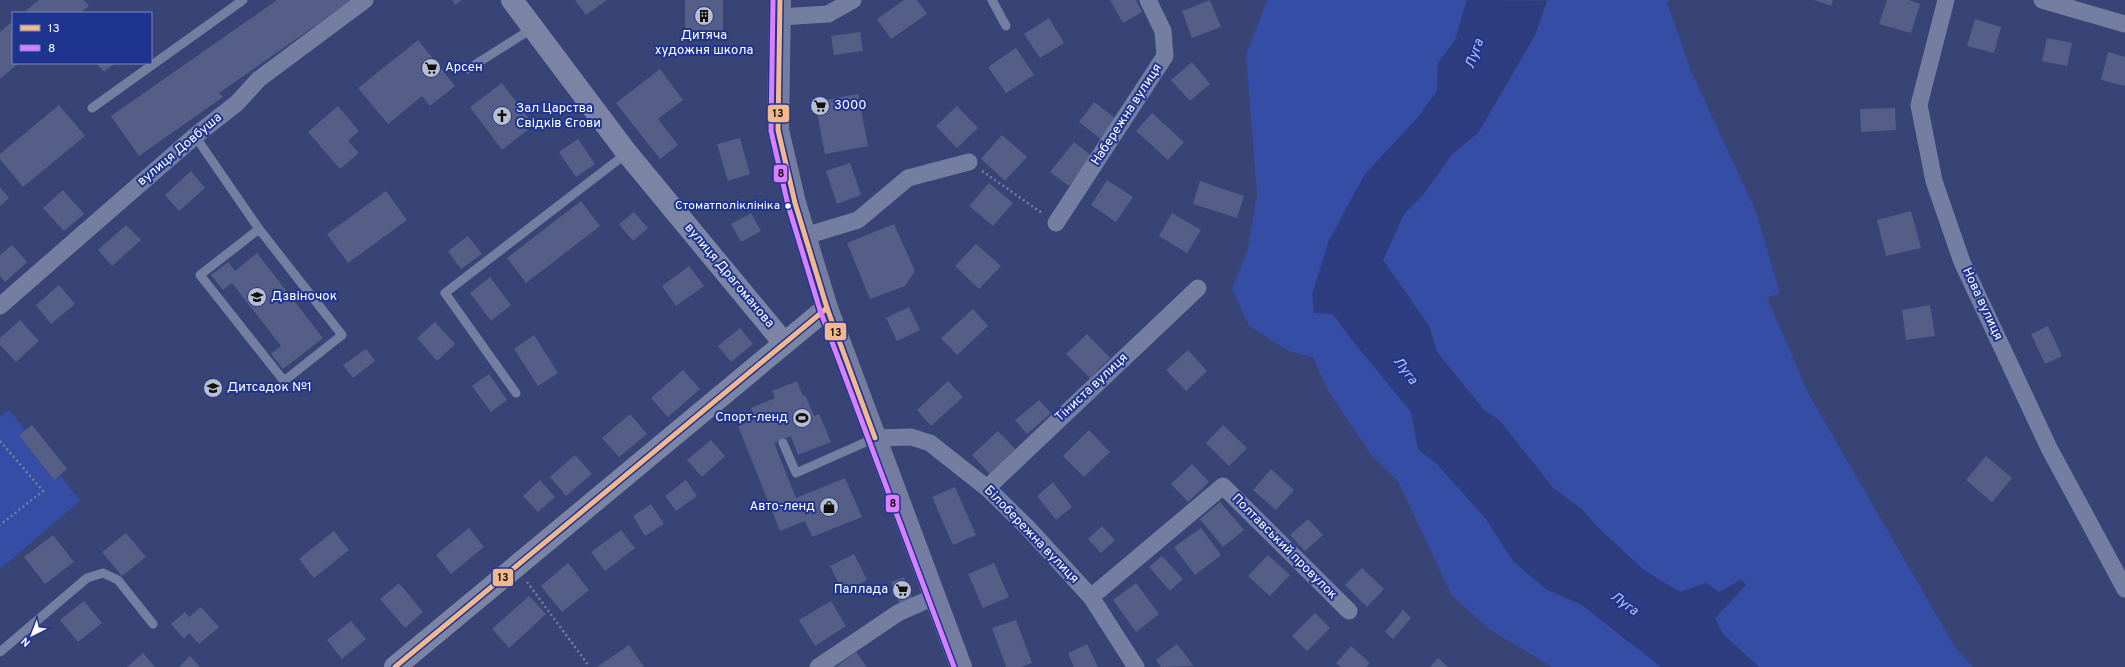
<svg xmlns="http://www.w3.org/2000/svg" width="2125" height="667" viewBox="0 0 2125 667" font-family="Overpass,sans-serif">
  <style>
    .green { fill: #364da6 }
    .water { fill: #2d3d80 }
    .building { fill: #545e86 }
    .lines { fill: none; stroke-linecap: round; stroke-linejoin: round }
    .path { stroke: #747ea1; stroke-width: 2.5; stroke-dasharray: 2 3; stroke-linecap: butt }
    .lane { stroke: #747ea1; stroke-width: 9 }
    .street { stroke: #747ea1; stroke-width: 17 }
    .secondary { stroke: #7c84a6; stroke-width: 22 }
    .primary { stroke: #747da0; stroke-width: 22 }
    .bus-1-casing { stroke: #1f348f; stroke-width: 8 }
    .bus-2-casing { stroke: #1f348f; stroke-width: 8 }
    .bus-1 { stroke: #f1b78d; stroke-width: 5 }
    .bus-2 { stroke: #d880ff; stroke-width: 5 }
    .bus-dot { fill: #fff; stroke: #1f348f; stroke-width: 1.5 }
    .labels { text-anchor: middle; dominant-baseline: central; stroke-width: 4; stroke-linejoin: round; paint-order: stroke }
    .bus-label { font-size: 12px; fill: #fff; stroke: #1f348f; text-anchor: end }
    .poi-label { font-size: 13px; fill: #fff; stroke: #1f348f; text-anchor: start }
    .street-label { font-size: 13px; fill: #fff; stroke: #1f348f }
    .water-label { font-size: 14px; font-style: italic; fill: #bac6f4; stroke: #1f348f }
    .line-badge { stroke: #1f348f; stroke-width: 1.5 }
    .pale-badge-label { font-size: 11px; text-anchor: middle; font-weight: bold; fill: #111 }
  </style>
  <rect width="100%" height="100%" fill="#384476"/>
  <g class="green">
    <polygon points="1267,0 1467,0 1455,40 1438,63 1437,91 1419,116 1333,314 1349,336 1411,412 1418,449 1438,465 1486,519 1513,561 1546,589 1582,605 1661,667 1552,667 1489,629 1452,596 1398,481 1372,456 1328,391 1313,357 1289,351 1249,326 1232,289 1248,249 1257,194 1246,55"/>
    <polygon points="1547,0 1669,0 1667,3 1692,73 1756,212 1780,294 1767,297 1808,393 1955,647 1973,667 1759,667 1723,634 1715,618 1746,585 1741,580 1719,592 1706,583 1680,592 1645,571 1594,524 1582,509 1554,489 1499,420 1484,410 1437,352 1429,326 1383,260 1404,214 1423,195 1452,154 1478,133 1535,35"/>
    <polygon points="9,410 25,430 19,435 53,479 60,475 80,501 0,569 0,417"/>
  </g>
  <polygon class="water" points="1467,0 1547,1 1535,35 1478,133 1452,154 1423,195 1404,214 1383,260 1429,326 1437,352 1484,410 1499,420 1554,489 1582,509 1594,524 1645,571 1680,592 1706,583 1719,592 1741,580 1746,585 1715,618 1723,634 1759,667 1661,667 1582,605 1546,589 1513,561 1486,519 1438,465 1418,449 1411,412 1349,336 1333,314 1314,313 1312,294 1329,240 1365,174 1419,116 1437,91 1438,63 1455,40"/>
  <g class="building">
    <polygon points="39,0 84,0 89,6 80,13 23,13"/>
    <polygon points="277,0 352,0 219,93 223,97 139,156 111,116"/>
    <polygon points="452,0 462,0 455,5"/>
    <polygon points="575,0 607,0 586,15"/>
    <rect x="685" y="0" width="38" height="32"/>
    <polygon points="904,0 917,0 927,14 891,39 877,19"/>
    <polygon points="1110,0 1136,0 1142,12 1123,23"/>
    <polygon points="1210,0 1221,27 1192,38 1182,11"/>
    <polygon points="1814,0 1833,0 1831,6"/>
    <polygon points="1887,0 1909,0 1920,4 1911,33 1879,24"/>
    <polygon points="1049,18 1064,43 1040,58 1024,34"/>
    <polygon points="1975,19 2001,27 1994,53 1967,46"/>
    <polygon points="13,21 13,63 19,63 0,79 0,32"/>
    <polygon points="860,32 863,51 834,55 831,36"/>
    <polygon points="2047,38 2072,43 2067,66 2042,61"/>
    <polygon points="418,40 455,86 430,106 422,96 388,124 358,88"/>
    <polygon points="1016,48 1034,75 1006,93 988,67"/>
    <polygon points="2108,52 2125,57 2125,86 2101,80"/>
    <polygon points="1192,62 1210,84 1190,101 1171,80"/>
    <polygon points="96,63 115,63 104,72"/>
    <polygon points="660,69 683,100 658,119 678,145 660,159 616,103"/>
    <polygon points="502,83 534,125 502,150 470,107"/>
    <polygon points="858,94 868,146 825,154 815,102"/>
    <polygon points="1094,102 1119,121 1103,141 1079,122"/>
    <polygon points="59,105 85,136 23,187 0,159 0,154"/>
    <polygon points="338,106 359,131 348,141 359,153 340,169 308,132"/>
    <polygon points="957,106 978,128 957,148 936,126"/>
    <polygon points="1895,108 1896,130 1861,132 1860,109"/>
    <polygon points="1152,113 1184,142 1168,160 1136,131"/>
    <polygon points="1002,135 1027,157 1005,181 981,159"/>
    <polygon points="740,138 750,174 728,181 717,144"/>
    <polygon points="578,139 595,164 576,177 559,152"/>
    <polygon points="1074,142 1093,157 1069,186 1050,172"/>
    <polygon points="850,163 861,195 837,204 826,171"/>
    <polygon points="191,171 205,188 179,211 165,195"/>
    <polygon points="1107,180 1133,197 1116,222 1091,205"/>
    <polygon points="1200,181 1244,196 1237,218 1193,204"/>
    <polygon points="989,183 1013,203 993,226 969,206"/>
    <polygon points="0,187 9,198 0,206"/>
    <polygon points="63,190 84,214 64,231 43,208"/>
    <polygon points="386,191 407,220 348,263 327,234"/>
    <polygon points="581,201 600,226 526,283 507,258"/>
    <polygon points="1911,211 1921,248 1886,256 1877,220"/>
    <polygon points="634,212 648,228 633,241 619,224"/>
    <polygon points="751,213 761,231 741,242 731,224"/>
    <polygon points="1172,213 1201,230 1187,253 1159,236"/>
    <polygon points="894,224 915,271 905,286 870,299 847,243"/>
    <polygon points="126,225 141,240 112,266 98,250"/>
    <polygon points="468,236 482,254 461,269 448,251"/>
    <polygon points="976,244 1001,266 979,289 955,266"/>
    <polygon points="12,245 27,262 5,282 0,276 0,255"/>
    <polygon points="257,253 323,338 283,369 271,354 281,346 232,283 223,290 211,275 228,262 235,271"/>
    <polygon points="689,266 704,286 676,306 662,286"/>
    <polygon points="490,277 511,305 491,321 470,293"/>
    <polygon points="59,285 75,304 51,324 36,305"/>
    <polygon points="1930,305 1935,336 1906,340 1902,310"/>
    <polygon points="909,307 920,330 897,341 886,318"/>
    <polygon points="973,309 988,326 957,355 941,338"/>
    <polygon points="20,320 39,341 16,362 0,345 0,338"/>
    <polygon points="435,322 455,344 437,361 417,338"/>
    <polygon points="2048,326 2062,356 2045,364 2031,334"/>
    <polygon points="740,328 753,344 731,362 718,346"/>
    <polygon points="1087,334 1110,358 1090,378 1066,354"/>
    <polygon points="534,335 558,373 538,386 514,349"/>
    <polygon points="366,349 375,361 353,378 343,365"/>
    <polygon points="1188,350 1207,371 1186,391 1166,370"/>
    <polygon points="683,370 700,389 668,417 651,398"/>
    <polygon points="489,374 507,400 491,412 472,386"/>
    <polygon points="797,381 803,396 805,395 814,416 819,414 831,442 798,455 791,436 774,443 796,498 845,478 862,517 812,537 805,521 780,531 738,426 755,419 751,408 775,398 772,391"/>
    <polygon points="948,381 963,397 931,426 917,410"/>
    <polygon points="1039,400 1051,413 1027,434 1015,420"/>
    <polygon points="630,414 647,434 619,457 602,438"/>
    <polygon points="32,425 67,469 54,480 19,435"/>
    <polygon points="1223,425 1247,448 1229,466 1206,443"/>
    <polygon points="1089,430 1110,452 1084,477 1063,456"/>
    <polygon points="998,431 1016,450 990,474 972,455"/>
    <polygon points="711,440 725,456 702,477 687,460"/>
    <polygon points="575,455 592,474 566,496 550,477"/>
    <polygon points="1986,456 2012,478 1992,502 1966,480"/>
    <polygon points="1192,464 1209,482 1188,502 1171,484"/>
    <polygon points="1271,469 1294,490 1276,510 1253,490"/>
    <polygon points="540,480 555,497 538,512 523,496"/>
    <polygon points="686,480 697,496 676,511 665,496"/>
    <polygon points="1053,482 1072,507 1056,520 1037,496"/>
    <polygon points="955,487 976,535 953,545 932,497"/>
    <polygon points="1220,502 1244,530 1223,547 1200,519"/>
    <polygon points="651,504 664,524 645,536 633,516"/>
    <polygon points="1308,519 1323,535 1305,551 1290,535"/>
    <polygon points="1102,526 1115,540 1101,553 1088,539"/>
    <polygon points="469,528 484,547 451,574 436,555"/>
    <polygon points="1201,528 1221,555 1195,575 1174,547"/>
    <polygon points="621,530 635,548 605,571 591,552"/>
    <polygon points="334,531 349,550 314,578 299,559"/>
    <polygon points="126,533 146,557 122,576 102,552"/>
    <polygon points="53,535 74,562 45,584 24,557"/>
    <polygon points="854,554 867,580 843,592 830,566"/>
    <polygon points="1268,555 1290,575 1270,596 1248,576"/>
    <polygon points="1162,556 1183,579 1170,591 1149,567"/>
    <polygon points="568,563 589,590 562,612 541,586"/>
    <polygon points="994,563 1009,597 983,608 968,574"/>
    <polygon points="1362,568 1384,589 1367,607 1345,585"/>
    <polygon points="904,577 912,598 899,603 891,582"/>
    <polygon points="399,583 423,612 405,628 380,599"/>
    <polygon points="1136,583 1159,614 1136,632 1113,600"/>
    <polygon points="529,596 546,614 509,648 492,629"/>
    <polygon points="84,601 102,623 78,642 60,620"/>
    <polygon points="831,601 846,626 815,646 799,620"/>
    <polygon points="201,607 219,627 199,644 189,633 184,639 171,624 185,612 189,617"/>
    <polygon points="1403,610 1411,618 1393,639 1385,632"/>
    <polygon points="1315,613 1330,628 1307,651 1292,636"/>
    <polygon points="1016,620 1032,663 1021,667 1006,667 992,628"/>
    <polygon points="351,621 366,639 342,659 327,640"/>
    <polygon points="1087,644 1098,667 1074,667 1068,653"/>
    <polygon points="1177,644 1194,666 1161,667 1156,660"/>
    <polygon points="629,645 644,667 597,667"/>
    <polygon points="1351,646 1370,663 1366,667 1341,667 1336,663"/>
    <polygon points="856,652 867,667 836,667"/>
    <polygon points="143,653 155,667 127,667"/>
    <polygon points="190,656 200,667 179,667"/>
    <polygon points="1438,658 1448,667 1430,667"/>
  </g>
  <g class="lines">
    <g class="path">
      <polyline points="982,171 1042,213"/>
      <polyline points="0,441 43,491 0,525"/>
      <polyline points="527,582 589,666"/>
    </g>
    <g class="lane">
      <polyline points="992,0 1006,26"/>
      <polyline points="468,69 533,28"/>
      <polyline points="92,108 243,0"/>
      <polyline points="195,136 259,229"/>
      <polygon points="259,229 342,335 284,381 200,275"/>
      <polyline points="516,393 445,293 627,153"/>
      <polyline points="783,443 796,473 875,438"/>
      <polyline points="0,652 87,578 103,573 118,580 153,624"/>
    </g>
    <g class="street">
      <polyline points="1946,0 1919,105 1934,181 1962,262 2049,448 2125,589"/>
      <polyline points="2042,0 2125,24"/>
      <polyline points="780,17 828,14 853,0"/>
      <polyline points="1056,223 1165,56 1163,31 1148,0"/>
      <polyline points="805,236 858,220 908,178 969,162"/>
      <polyline points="0,306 195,136 237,103 259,79 365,0"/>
      <polyline points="875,438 911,437 930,443 987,488 1028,528 1091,597 1136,667"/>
      <polyline points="987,488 1198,288"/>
      <polyline points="1091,597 1223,486 1349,611"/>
      <polyline points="818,667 898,613 934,597"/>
    </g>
    <g class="secondary">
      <polyline points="512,0 627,153 784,343"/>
      <polyline points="395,667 827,308"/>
    </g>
    <polyline class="primary" points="780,0 778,130 795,203 827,308 961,667"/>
    <g class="bus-1-casing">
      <g id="bus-1">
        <polyline points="780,0 778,130 795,203 827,308 875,438"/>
        <polyline points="395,667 827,308"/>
      </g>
    </g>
    <g class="bus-2-casing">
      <polyline id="bus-2" points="773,0 771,131 788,205 820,310 954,667"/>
    </g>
    <use href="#bus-1" class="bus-1"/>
    <use href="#bus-2" class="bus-2"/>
  </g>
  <defs>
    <g id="building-disc" transform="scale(1)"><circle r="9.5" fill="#b9becf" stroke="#1f348f"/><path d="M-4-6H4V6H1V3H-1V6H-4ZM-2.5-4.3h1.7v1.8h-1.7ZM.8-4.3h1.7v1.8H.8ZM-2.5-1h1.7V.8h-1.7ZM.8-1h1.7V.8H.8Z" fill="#111"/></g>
    <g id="supermarket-disc" transform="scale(1)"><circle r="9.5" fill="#b9becf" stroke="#1f348f"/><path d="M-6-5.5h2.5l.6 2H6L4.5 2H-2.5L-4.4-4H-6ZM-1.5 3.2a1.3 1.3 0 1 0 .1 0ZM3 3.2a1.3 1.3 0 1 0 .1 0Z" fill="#111"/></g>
    <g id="church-disc" transform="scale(1)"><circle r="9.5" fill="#b9becf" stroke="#1f348f"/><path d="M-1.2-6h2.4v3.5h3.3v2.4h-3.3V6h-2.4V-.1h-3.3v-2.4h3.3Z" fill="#111"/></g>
    <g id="school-disc" transform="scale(1)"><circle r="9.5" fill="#b9becf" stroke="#1f348f"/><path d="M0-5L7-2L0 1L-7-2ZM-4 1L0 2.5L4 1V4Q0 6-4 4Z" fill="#111"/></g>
    <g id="stadium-disc" transform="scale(1)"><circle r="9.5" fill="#b9becf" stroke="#1f348f"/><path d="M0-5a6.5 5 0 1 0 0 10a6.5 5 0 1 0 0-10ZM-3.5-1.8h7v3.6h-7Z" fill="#111"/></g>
    <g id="shop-disc" transform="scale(1)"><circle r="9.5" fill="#b9becf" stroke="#1f348f"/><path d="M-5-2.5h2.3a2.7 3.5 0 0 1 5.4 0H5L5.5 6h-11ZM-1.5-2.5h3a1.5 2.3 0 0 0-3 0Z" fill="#111"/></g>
  </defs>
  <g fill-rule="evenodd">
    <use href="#building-disc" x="704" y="16"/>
    <use href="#supermarket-disc" x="431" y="68"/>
    <use href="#supermarket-disc" x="820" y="106"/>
    <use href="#church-disc" x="502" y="116"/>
    <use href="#school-disc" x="257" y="297"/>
    <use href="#school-disc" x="213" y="388"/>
    <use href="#stadium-disc" x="802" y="418"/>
    <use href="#shop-disc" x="829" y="507"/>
    <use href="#supermarket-disc" x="902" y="590"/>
  </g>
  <circle class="bus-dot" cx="788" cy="206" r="3.5"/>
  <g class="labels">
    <g class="bus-label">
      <text x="780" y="206">Стоматполіклініка</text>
    </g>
    <g class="poi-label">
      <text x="704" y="36" text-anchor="middle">Дитяча<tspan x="704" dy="15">художня школа</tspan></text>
      <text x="445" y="68">Арсен</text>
      <text x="834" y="106">3000</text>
      <text x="516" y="109">Зал Царства<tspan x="516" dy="15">Свідків Єгови</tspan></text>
      <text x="271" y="297">Дзвіночок</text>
      <text x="227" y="388">Дитсадок №1</text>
      <text x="788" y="418" text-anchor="end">Спорт-ленд</text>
      <text x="815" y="507" text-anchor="end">Авто-ленд</text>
      <text x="888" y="590" text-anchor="end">Паллада</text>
    </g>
    <g class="street-label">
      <text transform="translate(1127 115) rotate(-57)">Набережна вулиця</text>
      <text transform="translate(180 150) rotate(-40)">вулиця Довбуша</text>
      <text transform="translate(729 276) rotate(50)">вулиця Драгоманова</text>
      <text transform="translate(1982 304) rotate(65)">Нова вулиця</text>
      <text transform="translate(1092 388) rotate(-43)">Тіниста вулиця</text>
      <text transform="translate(1031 535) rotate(46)">Білобережна вулиця</text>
      <text transform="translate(1284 547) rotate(45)">Полтавський провулок</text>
    </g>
    <g class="water-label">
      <text transform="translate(1475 54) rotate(-71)">Луга</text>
      <text transform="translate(1405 371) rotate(53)">Луга</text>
      <text transform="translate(1624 604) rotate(36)">Луга</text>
    </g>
  </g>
  <g class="line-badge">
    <rect x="767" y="104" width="23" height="19" rx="4" fill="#f1b78d"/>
    <rect x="773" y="164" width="15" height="19" rx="4" fill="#d880ff"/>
    <rect x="824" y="322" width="23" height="19" rx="4" fill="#f1b78d"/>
    <rect x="885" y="494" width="15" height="19" rx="4" fill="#d880ff"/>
    <rect x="492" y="568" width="22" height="19" rx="4" fill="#f1b78d"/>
  </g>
  <g class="pale-badge-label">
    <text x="778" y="117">13</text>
    <text x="781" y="177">8</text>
    <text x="836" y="336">13</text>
    <text x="893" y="507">8</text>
    <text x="503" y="581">13</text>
  </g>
  <rect x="12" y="12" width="140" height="52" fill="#1f348f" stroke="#7985bc"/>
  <rect x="20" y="25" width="20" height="6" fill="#f1b78d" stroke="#7985bc"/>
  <text x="48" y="32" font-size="12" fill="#ffffff">13</text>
  <rect x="20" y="45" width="20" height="6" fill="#d880ff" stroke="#7985bc"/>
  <text x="48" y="52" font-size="12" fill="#ffffff">8</text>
  <g transform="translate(32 635) rotate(222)" stroke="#1f348f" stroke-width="3" paint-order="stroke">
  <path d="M0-3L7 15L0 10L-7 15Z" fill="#ffffff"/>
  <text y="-6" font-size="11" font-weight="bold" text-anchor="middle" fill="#ffffff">N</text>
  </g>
</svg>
